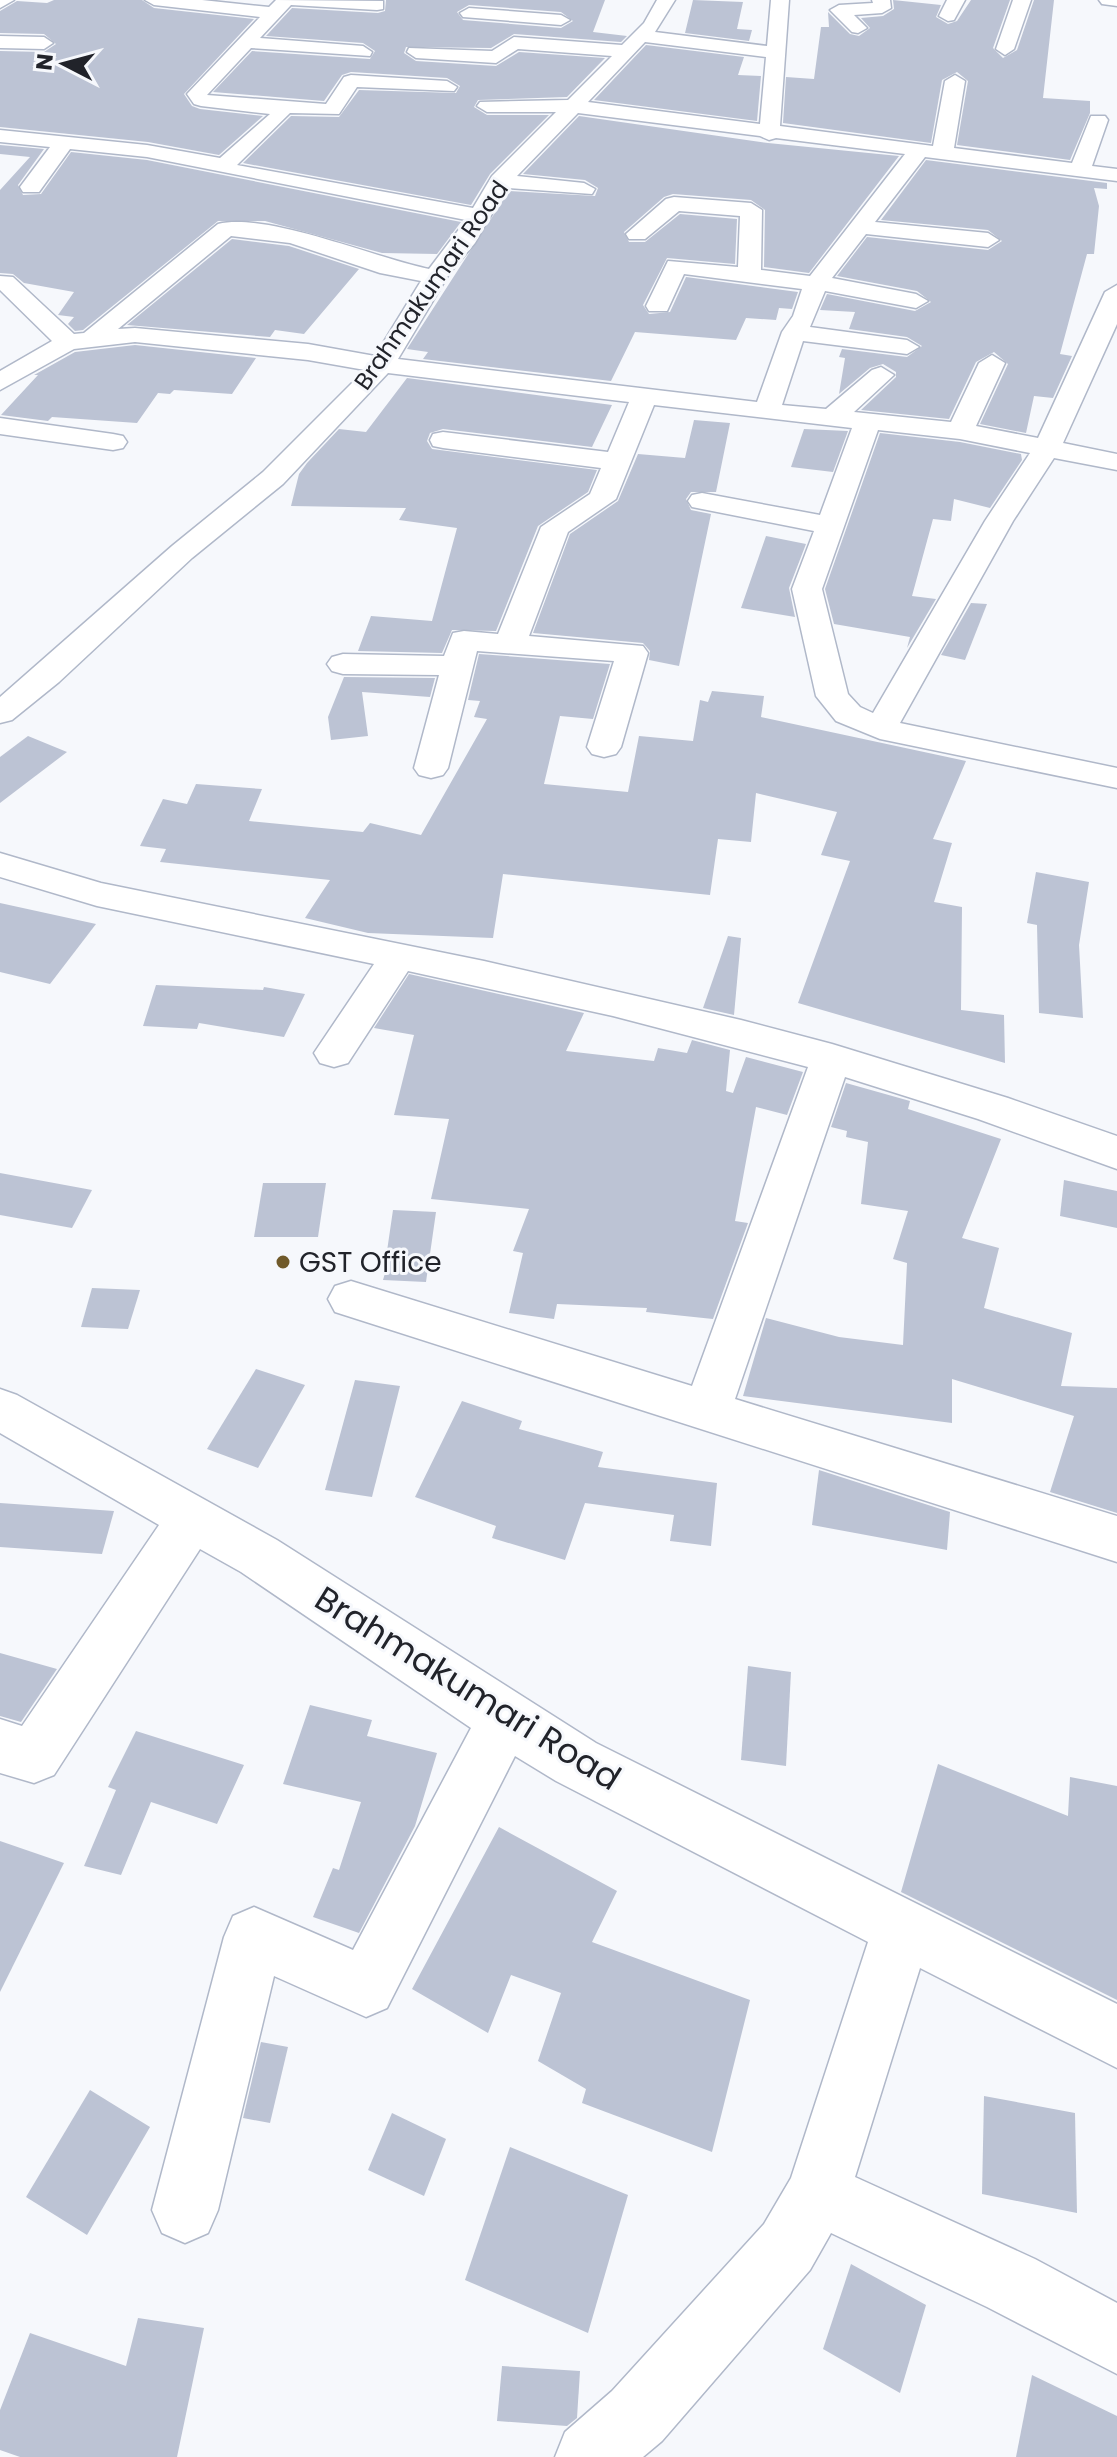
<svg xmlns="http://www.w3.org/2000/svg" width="1117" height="2457" viewBox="0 0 1117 2457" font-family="Poppins,sans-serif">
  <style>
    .building { fill: #bcc3d4; fill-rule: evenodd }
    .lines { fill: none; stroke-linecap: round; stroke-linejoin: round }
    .minor-casing { stroke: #b0b8c9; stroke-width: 3 }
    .minor { fill: #fff; fill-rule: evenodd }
    .poi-dot { fill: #705a2a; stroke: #f6f8fc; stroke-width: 3 }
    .labels { text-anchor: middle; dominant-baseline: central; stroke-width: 6; stroke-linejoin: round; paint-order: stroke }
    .far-street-label { font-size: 24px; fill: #21232a; stroke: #f6f8fc }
    .poi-label { font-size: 28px; fill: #21232a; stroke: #f6f8fc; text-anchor: start }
    .near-street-label { font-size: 34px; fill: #21232a; stroke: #f6f8fc }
  </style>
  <rect width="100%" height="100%" fill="#f6f8fc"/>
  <g class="building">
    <polygon points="54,0 142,0 154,8 254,19 184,94 192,106 200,109 263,116 219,155 148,142 0,127 0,51 44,52 56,44 44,34 0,33 0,11 17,1 47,3"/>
    <path d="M386,0H605L593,32L627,36L621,42L514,34L491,48L406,47L404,53L416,61L496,66L519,52L605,58L567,97L478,100L474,107L487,115H549L490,174L471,205L243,163L291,116L339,117L359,90L456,93L460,86L447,78L351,72L342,75L324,101L213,92L252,51L370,59L375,51L363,43L266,36L292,8L378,13L385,11ZM469,5L561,12L573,21L561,28L463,20L457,12Z"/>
    <polygon points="693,0 743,2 737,29 752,30 749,41 685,33"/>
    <polygon points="893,0 941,5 936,17 948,24 957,21 971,0 1010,0 993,48 1003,58 1017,50 1034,0 1054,0 1043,98 1090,101 1090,113 1070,160 957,145 968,81 957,72 942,80 931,143 783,123 786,77 814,79 821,27 829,27 828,12 850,34 859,36 870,28 861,18 883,16 894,9"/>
    <polygon points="646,45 744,57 738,75 761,76 757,121 594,100"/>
    <polygon points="579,116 768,143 899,156 809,273 764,267 765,210 751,200 673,194 664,197 624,232 629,242 645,242 680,214 737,219 735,264 667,258 643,305 649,314 670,312 686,277 798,292 792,309 779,308 776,320 746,318 736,340 635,332 611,381 423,359 428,352 407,349 509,191 595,196 598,188 585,180 523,174"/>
    <polygon points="0,145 44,149 18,185 23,195 41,194 71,152 147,160 461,222 437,254 382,253 265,221 218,221 83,330 75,331 68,324 74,317 58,315 74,292 24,283 13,274 0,273 0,190 30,157 0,154"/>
    <polygon points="926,160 1107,183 1107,189 1094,188 1099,206 1094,254 1087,254 1060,354 1072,356 1053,398 1034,396 1026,433 980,424 1008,364 994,352 976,362 949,419 861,410 896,377 896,372 883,364 870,368 839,394 845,358 839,357 842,349 907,357 922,346 907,337 849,329 855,312 820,310 827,294 915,311 931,302 917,291 837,276 867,237 988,250 1002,241 988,230 881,220"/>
    <polygon points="232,239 289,246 359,269 304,334 275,330 270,337 127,325"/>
    <polygon points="135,345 256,358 232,394 174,390 170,394 158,393 137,423 52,417 48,421 1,415 38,375 34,375 75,352"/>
    <polygon points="407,378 612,405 592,447 443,429 430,433 427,441 432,449 597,470 588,492 538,526 496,631 452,630 442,653 358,651 371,616 432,621 457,528 399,520 406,508 291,506 299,474 307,463 339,429 366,432"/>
    <polygon points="694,420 730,423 716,492 691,492 686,499 691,510 711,514 679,666 649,660 650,651 643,643 533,633 570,534 618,501 638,454 685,458"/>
    <polygon points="804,429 848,431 833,472 791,467"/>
    <polygon points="880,433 960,442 1021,454 1022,460 990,508 954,499 951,521 933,519 912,596 936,599 907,648 910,637 834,624 825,589"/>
    <polygon points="766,536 806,544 789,588 795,617 741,608"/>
    <polygon points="971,603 987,604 965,660 941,655"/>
    <polygon points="479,654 610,664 593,719 560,716 544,784 628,792 639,736 693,741 700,700 708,702 712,691 764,696 761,717 966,761 933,839 952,843 934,902 962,907 961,1010 1004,1015 1005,1063 798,1003 850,861 821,855 837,812 756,793 751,842 718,839 710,895 503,874 493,938 368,933 305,918 330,880 160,862 166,849 140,846 163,799 187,804 196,784 262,789 249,821 363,832 370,823 421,835 487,719 474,717 480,701 468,700"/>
    <polygon points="344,677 435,678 430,697 362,692 368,736 331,740 328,717"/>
    <polygon points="28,736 67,752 0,803 0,757"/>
    <polygon points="1036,872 1089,882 1079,945 1083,1018 1039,1013 1037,925 1027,923"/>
    <polygon points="0,903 96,924 50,984 0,972"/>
    <polygon points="728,936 741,938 734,1015 703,1008"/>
    <polygon points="409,974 584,1013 566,1051 654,1061 658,1048 687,1053 692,1040 730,1050 726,1091 733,1093 746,1057 803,1072 787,1115 756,1107 735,1221 748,1223 713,1319 646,1312 647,1308 557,1304 554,1319 509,1313 523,1253 513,1251 529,1209 431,1199 449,1119 394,1115 414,1035 374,1028"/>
    <polygon points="156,985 263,990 264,987 305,994 284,1037 199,1023 197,1029 143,1026"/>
    <polygon points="846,1083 910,1101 908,1109 1001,1139 962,1238 999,1248 984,1308 1072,1333 1061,1386 1117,1388 1117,1513 1050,1492 1074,1416 952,1379 952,1423 743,1396 766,1318 839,1337 903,1345 907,1263 893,1259 908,1211 861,1204 868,1142 846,1137 847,1131 831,1127"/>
    <polygon points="0,1173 92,1190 72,1228 0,1215"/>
    <polygon points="1064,1180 1117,1191 1117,1228 1060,1216"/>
    <polygon points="263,1183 326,1183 318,1237 254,1237"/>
    <polygon points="393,1210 436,1212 426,1282 383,1280 391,1253 387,1251"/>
    <polygon points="92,1288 140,1290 128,1329 81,1327"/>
    <polygon points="256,1369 305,1385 258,1468 207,1449"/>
    <polygon points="355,1380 400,1386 372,1497 325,1490"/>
    <polygon points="462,1401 522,1421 519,1429 603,1452 598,1467 717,1483 711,1546 670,1541 674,1515 585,1503 565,1560 492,1538 496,1526 415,1497"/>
    <polygon points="819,1470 950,1512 947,1550 812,1525"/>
    <polygon points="0,1503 114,1511 102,1554 0,1547"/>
    <polygon points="0,1653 57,1669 21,1722 0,1716"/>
    <polygon points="748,1666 791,1672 786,1766 741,1760"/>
    <polygon points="310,1705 372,1720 367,1736 437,1753 415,1826 359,1933 313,1917 333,1868 339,1870 361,1802 283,1784"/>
    <polygon points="136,1731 244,1765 217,1824 151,1802 121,1875 84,1866 116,1790 108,1787"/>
    <polygon points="938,1764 1068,1816 1070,1777 1117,1786 1117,2000 901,1892"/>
    <polygon points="499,1827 617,1891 592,1942 750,2000 712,2152 582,2103 586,2089 538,2061 561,1993 511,1975 488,2033 412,1989"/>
    <polygon points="0,1841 64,1863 0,1992"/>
    <polygon points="261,2042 288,2047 270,2123 243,2118"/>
    <polygon points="90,2090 150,2127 87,2235 26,2197"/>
    <polygon points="984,2096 1075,2113 1077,2213 982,2194"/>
    <polygon points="392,2113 446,2139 424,2196 368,2170"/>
    <polygon points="510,2147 628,2195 588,2333 465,2280"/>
    <polygon points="851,2264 926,2305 900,2393 823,2349"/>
    <polygon points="138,2318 204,2328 177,2457 20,2457 0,2450 0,2410 30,2333 126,2366"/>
    <polygon points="502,2366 580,2371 577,2418 567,2426 497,2421"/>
    <polygon points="1032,2375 1117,2416 1117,2457 1016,2457"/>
  </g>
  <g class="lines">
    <g class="minor-casing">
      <g id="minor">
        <polygon points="0,0 14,0 0,8"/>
        <path d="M145,0H202L269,7L276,0L383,1V9L377,10L291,5L260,38L363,46L372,52L370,56L251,48L207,95L326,104L344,77L351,75L447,81L457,87L454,91L357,87L339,114L290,113L237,165L473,208L492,176L556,112H487L477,106L480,102L568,100L612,56L518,49L496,63L416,58L407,52L409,48L492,51L514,37L622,45L644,23L657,0H675L655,32L767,46L771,0H789L780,126L933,146L945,81L955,75L965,81L954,148L1072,163L1091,116H1105L1108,120L1092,166L1117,169V181L925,157L875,222L988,233L999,240L988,247L866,234L832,278L916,294L928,301L916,308L825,291L810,327L907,340L919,347L907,354L803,341L782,405L826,409L872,370L881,367L894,375L854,412L951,422L979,363L992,355L1005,363L976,426L1038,438L1105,292L1117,285V324L1063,443L1117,454V470L1054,458L1013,521L900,723L1117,768V788L880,739L836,721L816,696L792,589L814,531L702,509L692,507L688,501L692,495L702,493L820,515L852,428L654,405L616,499L568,532L529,636L643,646L648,653L621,747L616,754L604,757L592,754L587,747L614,661L477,651L448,768L443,775L431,778L419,775L414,768L439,675L343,674L332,671L327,664L332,657L343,654L444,656L453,633L464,631L498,634L541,527L590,494L601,468L443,448L433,446L430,440L433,434L443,432L608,452L629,402L388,373L283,484L192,558L59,682L12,720L0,723V697L172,546L263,472L365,370L308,360L135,342L74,349L0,390V371L52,341L0,290V276L13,277L74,334L84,333L218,224C267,212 375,258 429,269L466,220L147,157L70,149L39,192H23L20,187L50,147L0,142V130L147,145L220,158L270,114L201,106L194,104L187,94L260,17L154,5ZM645,42L766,57L760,124L588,102ZM578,113L760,136L769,140L776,138L905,154L810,276L761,270L762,210L751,203L674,197L666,199L626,234L629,239H645L679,211L740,216L738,267L668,261L646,306L649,311H667L684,274L802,289L793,316L782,332L757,402L398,359L449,274L475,243L507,188L592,194L595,189L584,183L517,176ZM231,236L290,243L380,273L421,281L375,356L308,344L135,328L118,329ZM878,430L960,439L1030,453L985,521L873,713L860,707L848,694L822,589Z"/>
        <polygon points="872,0 890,0 891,8 882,13 854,15 867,28 858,33 852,32 830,10 839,5 873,3"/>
        <polygon points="947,0 965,0 954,20 948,21 939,16"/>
        <polygon points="1013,0 1031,0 1014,49 1005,55 996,49"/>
        <polygon points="1099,0 1117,0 1117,6 1102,4"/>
        <polygon points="469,8 561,15 570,20 561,25 463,17 460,13"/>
        <polygon points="0,36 44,37 53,43 44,49 0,48"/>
        <polygon points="0,418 113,434 123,436 127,442 123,448 113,450 0,434"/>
        <polygon points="0,853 101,883 484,961 741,1020 832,1044 1008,1098 1117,1136 1117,1169 978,1119 845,1077 735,1399 1117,1516 1117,1562 335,1312 328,1299 335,1286 351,1281 692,1386 808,1067 613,1016 408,971 348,1063 334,1067 320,1063 314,1053 374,964 97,906 0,877"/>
        <polygon points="0,1389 17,1395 277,1540 596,1743 1117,2004 1117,2068 920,1968 855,2177 1035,2259 1117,2303 1117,2374 987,2307 831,2233 810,2270 662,2441 643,2457 555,2457 565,2432 612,2391 764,2224 791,2178 868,1942 556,1781 515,1756 387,2008 366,2017 274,1976 218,2210 208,2233 185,2243 162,2233 152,2210 224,1937 233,1916 254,1907 353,1950 471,1728 241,1572 200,1549 54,1775 34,1783 0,1773 0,1719 22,1726 159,1525 0,1433"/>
      </g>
    </g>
    <use href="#minor" class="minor"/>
  </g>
  <circle class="poi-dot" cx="283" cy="1262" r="8"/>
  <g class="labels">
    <g class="far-street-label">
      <text transform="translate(431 285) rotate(-55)">Brahmakumari Road</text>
    </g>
    <g class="poi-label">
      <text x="299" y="1262">GST Office</text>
    </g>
    <g class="near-street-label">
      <text transform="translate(468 1688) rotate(32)">Brahmakumari Road</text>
    </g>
  </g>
  <g transform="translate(64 64) rotate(276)" stroke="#f6f8fc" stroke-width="6" paint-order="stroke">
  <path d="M0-6L14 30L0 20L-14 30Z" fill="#21232a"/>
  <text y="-12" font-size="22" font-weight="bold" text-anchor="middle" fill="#21232a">N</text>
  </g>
</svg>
